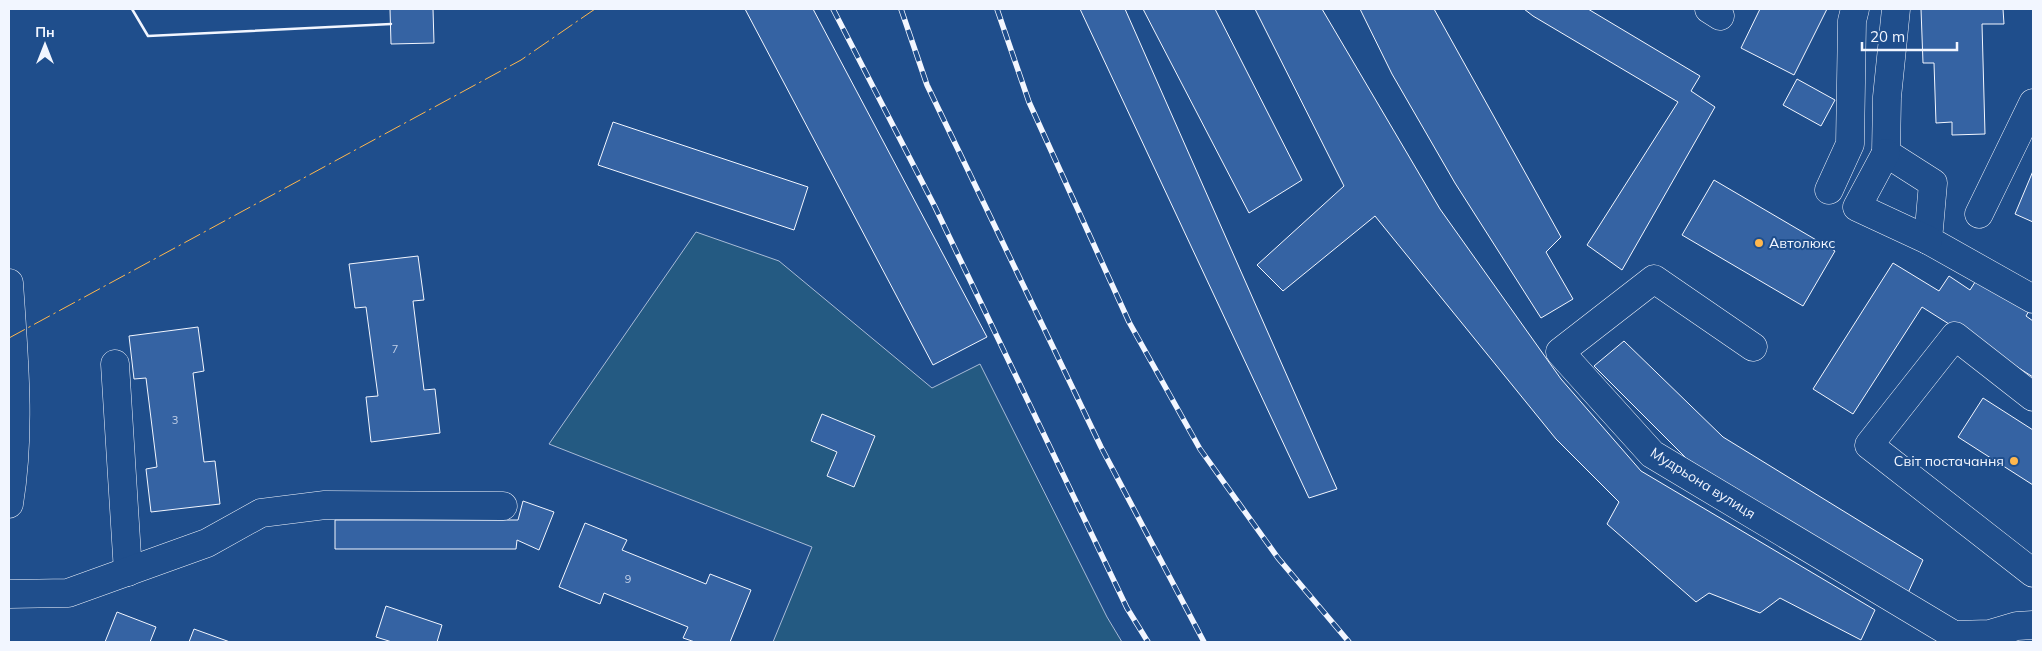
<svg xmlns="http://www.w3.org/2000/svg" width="2042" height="651" viewBox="0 0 2042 651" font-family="Mulish,sans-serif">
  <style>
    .green { fill: #245a82; stroke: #a8bbd7 }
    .building { fill: #3563a3; stroke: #f2f6ff }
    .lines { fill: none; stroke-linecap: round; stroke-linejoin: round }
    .minor-casing { stroke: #f2f6ff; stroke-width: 29 }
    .minor { stroke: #1f4e8c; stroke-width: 28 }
    .rail-casing { stroke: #f2f6ff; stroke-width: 5.5 }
    .rail { stroke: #1f4e8c; stroke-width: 4; stroke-dasharray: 11; stroke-linecap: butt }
    .wall { stroke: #f2f6ff; stroke-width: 2.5 }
    .power { stroke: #ffb74d; stroke-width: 1; stroke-dasharray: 18 4 2.5 4; stroke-linecap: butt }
    .poi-dot { fill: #ffb74d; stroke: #1f4e8c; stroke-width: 2 }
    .labels { text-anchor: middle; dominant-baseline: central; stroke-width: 4; stroke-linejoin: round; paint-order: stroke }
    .number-label { font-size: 11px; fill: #c3d1e8 }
    .poi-label { font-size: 14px; fill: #f2f6ff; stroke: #1f4e8c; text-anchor: start }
    .street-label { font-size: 14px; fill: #f2f6ff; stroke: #1f4e8c }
  </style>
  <rect width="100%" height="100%" fill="#1f4e8c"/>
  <polygon class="green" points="696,232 779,261 932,388 980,364 1107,617 1122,642 773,642 812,547 549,444"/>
  <g class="building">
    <polygon points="390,9 433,9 434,43 391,44"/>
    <polygon points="745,9 813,9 987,337 933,365"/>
    <polygon points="1080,9 1125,9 1337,489 1309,498"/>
    <polygon points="1143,9 1215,9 1302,180 1249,213"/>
    <polygon points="1255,9 1322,9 1440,209 1561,379 1641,471 1875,610 1861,640 1780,598 1760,613 1709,593 1696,602 1607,524 1619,502 1556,439 1375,216 1283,291 1257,265 1344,186"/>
    <polygon points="1360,9 1434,9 1561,237 1546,252 1573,299 1541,318 1455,183 1392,74"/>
    <polygon points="1524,9 1588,9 1700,76 1691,91 1715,107 1622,270 1587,245 1678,102 1533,16"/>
    <polygon points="1760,9 1827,9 1794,75 1741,48"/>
    <polygon points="1921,9 2003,9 2004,24 1982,24 1985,134 1952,135 1952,122 1936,123 1934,63 1923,63"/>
    <polygon points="1797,79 1835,100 1821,126 1783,105"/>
    <polygon points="613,122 808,187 794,230 598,165"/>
    <polygon points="2033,171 2033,222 2015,214"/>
    <polygon points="1714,180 1835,251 1803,306 1682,235"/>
    <polygon points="418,256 424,300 413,301 424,390 435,389 440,433 371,442 366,397 378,396 366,307 355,308 349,264"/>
    <polygon points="1893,263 1939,291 1949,276 1970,290 1977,279 2029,311 2026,316 2033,321 2033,377 1922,307 1853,414 1813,389"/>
    <polygon points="198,327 204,371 193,373 204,462 215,461 220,504 151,512 146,469 157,467 146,378 134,379 129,336"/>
    <polygon points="1624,341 1723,437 1923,560 1908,593 1687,459 1594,366"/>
    <polygon points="1983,398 2033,430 2033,485 1958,437"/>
    <polygon points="822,414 875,436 854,487 827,476 837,452 811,441"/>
    <polygon points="523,501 554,512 539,550 517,540 516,549 335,549 335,520 518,520"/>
    <polygon points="585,523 627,540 622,550 706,584 710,574 751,590 730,642 695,642 683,638 688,627 604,593 600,604 559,587"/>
    <polygon points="386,606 442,625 437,642 392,642 376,637"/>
    <polygon points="117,612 156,627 150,642 105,642"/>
    <polygon points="194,629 230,642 189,642"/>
  </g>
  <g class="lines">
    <g class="minor-casing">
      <g id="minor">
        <polyline points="1709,9 1720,16"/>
        <polyline points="1896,9 1887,97 1886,153 1933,183 1928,240 2033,299"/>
        <polyline points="1886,153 1857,207 1928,240"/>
        <polyline points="1829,190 1850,144 1852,21 1855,9"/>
        <polyline points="1979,214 2033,103"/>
        <path d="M9,283C14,357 21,431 9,504"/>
        <polyline points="1753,347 1654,279 1560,352 1652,454 1954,635 1990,634 2017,626 2033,625"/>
        <polyline points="115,364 128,572"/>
        <polyline points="2033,397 1955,336 1869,445 2033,573"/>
        <polyline points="9,594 68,593 207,543 261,513 325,505 503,506"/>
      </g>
    </g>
    <use href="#minor" class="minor"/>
    <g class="rail-casing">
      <g id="rail">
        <polyline points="833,9 935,207 1127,608 1148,642"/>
        <polyline points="901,9 927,85 1101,447 1204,642"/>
        <polyline points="997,9 1029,102 1129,322 1200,449 1278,558 1349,642"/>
      </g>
    </g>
    <use href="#rail" class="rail"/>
    <polyline class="wall" points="132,9 148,36 391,24"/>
    <polyline class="power" points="9,338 521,60 595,9"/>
  </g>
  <g class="poi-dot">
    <circle cx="1759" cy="243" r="5"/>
    <circle cx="2014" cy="461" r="5"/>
  </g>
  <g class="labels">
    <g class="number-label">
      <text x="395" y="349">7</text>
      <text x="175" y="420">3</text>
      <text x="628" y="579">9</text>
    </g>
    <g class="poi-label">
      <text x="1769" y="243">Автолюкс</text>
      <text x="2004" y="461" text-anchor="end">Світ постачання</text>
    </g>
    <g class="street-label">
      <text transform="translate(1703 483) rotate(32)">Мудрьона вулиця</text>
    </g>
  </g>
  <rect width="2042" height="651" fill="none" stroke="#f2f6ff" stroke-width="20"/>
  <g transform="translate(45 45)" stroke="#1f4e8c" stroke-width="4" paint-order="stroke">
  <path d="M0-4L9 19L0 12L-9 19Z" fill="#f2f6ff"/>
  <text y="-8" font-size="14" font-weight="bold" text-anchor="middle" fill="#f2f6ff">Пн</text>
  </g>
  <path d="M1862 42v8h95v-8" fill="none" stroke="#f2f6ff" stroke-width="2.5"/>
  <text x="1870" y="42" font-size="15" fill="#f2f6ff" stroke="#1f4e8c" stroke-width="4" paint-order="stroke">20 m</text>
</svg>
